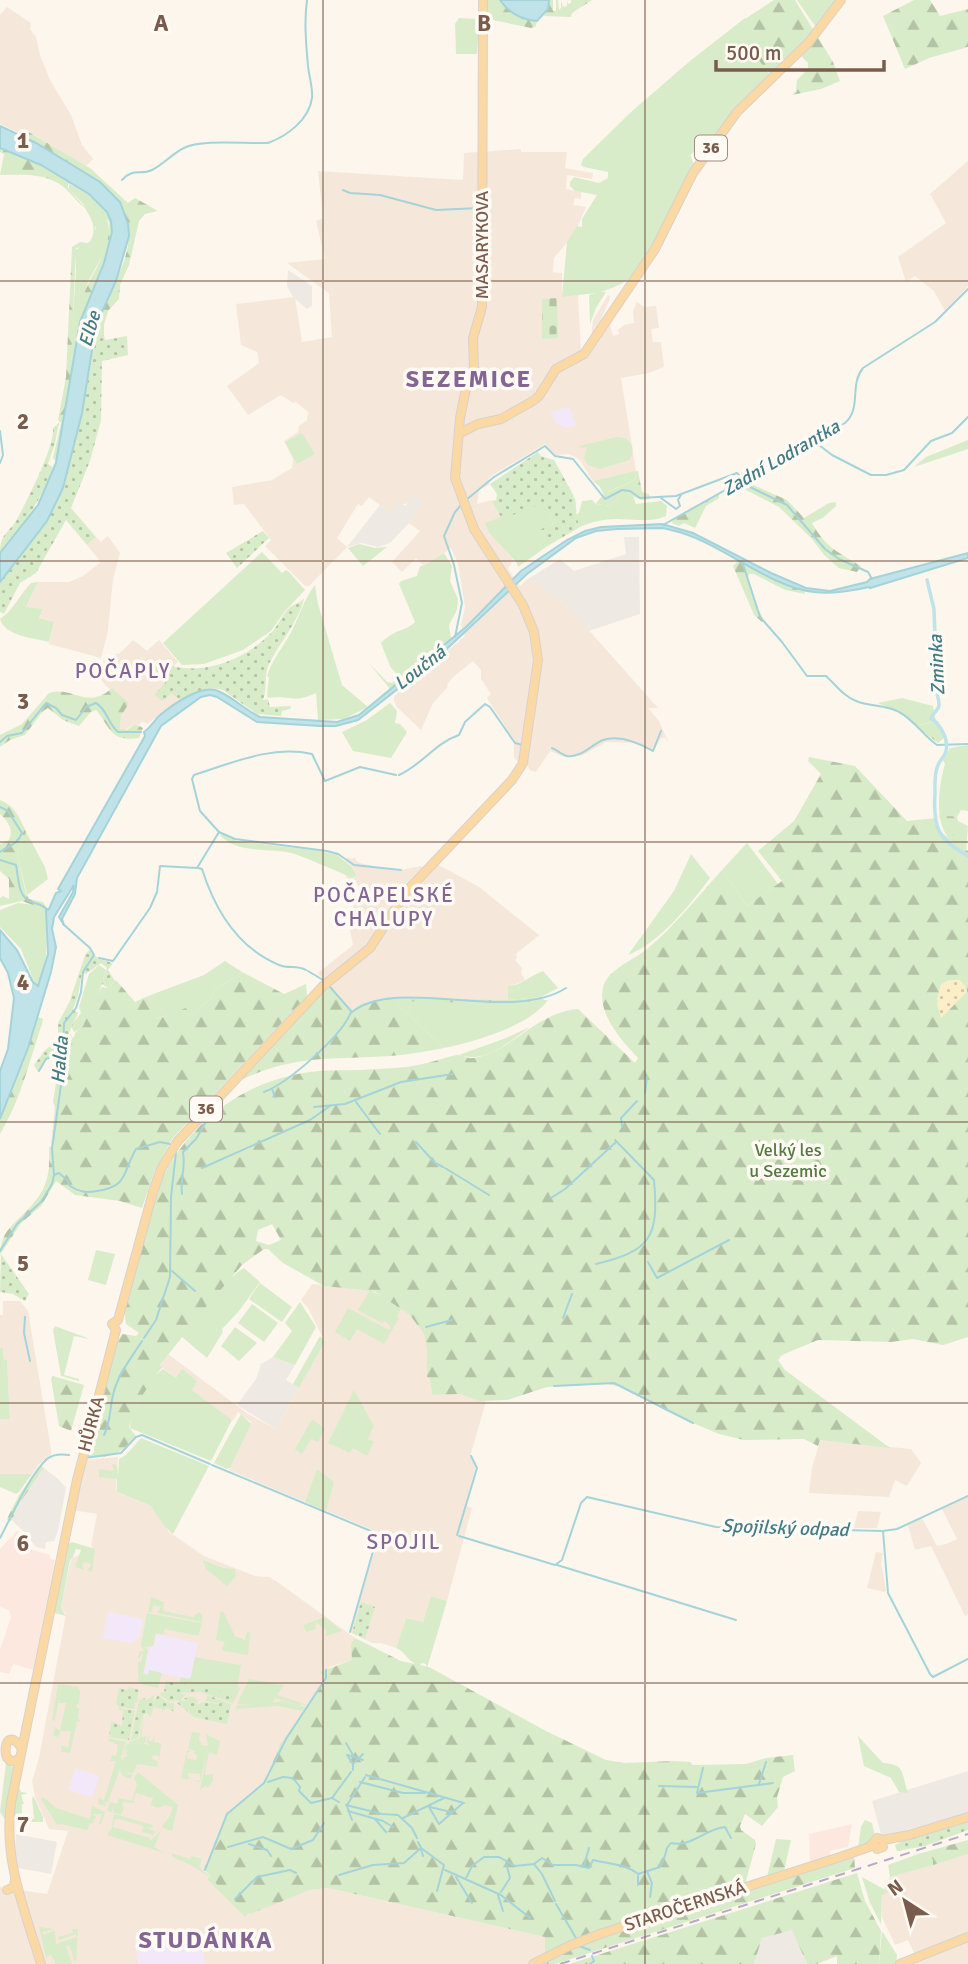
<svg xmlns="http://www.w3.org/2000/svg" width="968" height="1964" viewBox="0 0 968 1964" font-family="Signika,sans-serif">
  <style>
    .residential { fill: #f5e8da }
    .commercial { fill: #fde8e0 }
    .industrial { fill: #efe9e4 }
    .education { fill: #f3e8fa }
    .grass { fill: #d8ecc9 }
    .forest { fill: url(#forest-firs); fill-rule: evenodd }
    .wetland { fill: url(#wetland-marsh) }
    .sand { fill: url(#sand-dots) }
    .cemetery { fill: url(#cemetery-stones) }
    .park { fill: url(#park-dots) }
    .water { fill: #bfe3e8; stroke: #a5d3da; stroke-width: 2 }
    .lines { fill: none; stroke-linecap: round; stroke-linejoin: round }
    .stream { stroke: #a5d3da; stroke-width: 2 }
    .canal { stroke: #bfe3e8; stroke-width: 3.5 }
    .major-casing { stroke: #dad1cd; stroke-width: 10 }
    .major { stroke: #fbd9a5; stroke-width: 8 }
    .rail { stroke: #b9a8c9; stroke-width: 2; stroke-dasharray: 10 7; stroke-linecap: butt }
    .grid { fill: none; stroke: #7a5c4d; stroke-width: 2; stroke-opacity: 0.55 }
    .labels { text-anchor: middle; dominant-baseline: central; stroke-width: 7; stroke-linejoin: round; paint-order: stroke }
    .shield { fill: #fffaf3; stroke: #a28b7f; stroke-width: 2 }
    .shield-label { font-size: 16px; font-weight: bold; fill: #7a5c4d }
    .street-label { font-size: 18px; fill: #7a5c4d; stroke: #fffaf3 }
    .park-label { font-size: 18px; fill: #537a41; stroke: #fffaf3 }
    .water-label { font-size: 19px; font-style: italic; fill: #437c86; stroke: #fffaf3 }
    .quarter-label { font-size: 21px; letter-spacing: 2px; fill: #846695; stroke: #fffaf3 }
    .district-label { font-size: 24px; font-weight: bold; letter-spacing: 2px; fill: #846695; stroke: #fffaf3 }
    .grid-label { font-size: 23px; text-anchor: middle; font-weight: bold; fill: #7a5c4d; stroke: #fffaf3; stroke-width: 7; stroke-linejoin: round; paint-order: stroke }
  </style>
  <defs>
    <pattern id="forest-firs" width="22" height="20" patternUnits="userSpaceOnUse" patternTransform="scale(1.75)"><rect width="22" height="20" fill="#d8ecc9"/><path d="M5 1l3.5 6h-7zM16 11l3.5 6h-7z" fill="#b4c2a5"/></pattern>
    <pattern id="wetland-marsh" width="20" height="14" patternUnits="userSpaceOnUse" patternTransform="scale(1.75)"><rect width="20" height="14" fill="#d8ecc9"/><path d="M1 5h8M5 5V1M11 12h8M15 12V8" fill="none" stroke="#b4c2a5"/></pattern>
    <pattern id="sand-dots" width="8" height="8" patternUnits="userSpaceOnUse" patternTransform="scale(1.75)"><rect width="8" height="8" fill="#fcefc7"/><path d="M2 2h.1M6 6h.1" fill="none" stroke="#d1c5a4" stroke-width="1.8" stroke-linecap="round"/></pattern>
    <pattern id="cemetery-stones" width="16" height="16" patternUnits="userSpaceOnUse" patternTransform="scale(1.75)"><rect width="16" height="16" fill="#d8ecc9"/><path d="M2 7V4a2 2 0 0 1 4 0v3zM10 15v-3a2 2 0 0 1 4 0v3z" fill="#b4c2a5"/></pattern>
    <pattern id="park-dots" width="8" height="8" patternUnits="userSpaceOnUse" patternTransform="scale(1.75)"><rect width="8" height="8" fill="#d8ecc9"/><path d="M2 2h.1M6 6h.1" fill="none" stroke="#b4c2a5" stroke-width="1.8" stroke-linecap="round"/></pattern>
  </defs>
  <rect width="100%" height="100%" fill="#fdf6ec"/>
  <g class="residential">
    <polygon points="7,7 31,23 30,29 36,37 40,55 50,80 71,115 82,145 93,159 86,166 28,131 23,135 0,124 0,15"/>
    <polygon points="521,149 521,152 567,152 565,168 593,173 592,179 567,175 566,189 581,192 581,199 575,198 573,205 586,207 575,233 554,258 553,272 562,273 562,296 578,295 581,353 591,339 593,320 608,295 610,296 609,301 601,319 609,321 613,336 619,334 618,330 624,325 634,323 633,311 637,302 644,307 656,306 659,328 651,329 653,342 661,342 664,367 649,373 621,378 636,471 593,481 579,459 569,454 556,455 545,444 491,476 488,480 490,484 479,490 477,504 492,500 502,519 490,523 489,533 513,559 508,569 520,586 528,579 532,583 537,580 558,601 562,600 658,708 648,708 659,721 669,744 665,738 661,738 653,752 635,743 606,742 583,755 573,757 564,757 550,751 536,772 530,770 527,765 524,767 514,758 514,740 487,698 491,694 481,679 481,670 473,661 453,677 447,685 448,687 433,703 421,730 397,707 394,701 394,696 465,636 461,625 465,607 458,564 451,548 424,567 416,558 402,572 392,562 420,531 409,523 423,501 397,505 391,513 369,497 362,506 358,504 337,538 347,547 309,586 305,586 265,546 271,540 244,504 234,505 232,487 272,480 292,468 293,459 284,441 298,432 299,426 307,420 308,412 296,402 293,403 281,395 248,415 227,386 259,363 257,352 241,345 236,304 295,297 302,342 332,337 329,293 287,263 325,259 316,221 323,218 318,171 463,180 464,153"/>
    <polygon points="968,161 968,286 945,311 934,291 915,276 906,282 898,257 946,223 930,194"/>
    <polygon points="108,536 120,553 113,579 108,631 101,658 49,644 54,622 39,618 43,610 26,608 38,582 69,582 83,576 101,562 87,545 96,537 101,542"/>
    <polygon points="133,640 147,651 159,640 178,662 172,667 158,661 154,670 166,682 171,693 180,700 147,724 142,721 139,725 135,724 123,731 120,729 121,716 128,703 112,688 110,690 96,674 107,666 103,662 106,657 120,653"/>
    <polygon points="347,857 352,859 355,857 356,861 360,863 396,871 421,866 426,868 437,864 479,887 539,935 516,954 517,957 515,960 522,968 521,973 525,980 508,987 508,1000 388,997 360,1004 352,1011 318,973 353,945 350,931 352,911 359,887 356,882 346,878 346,875 354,878 357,876 352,866 346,862"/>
    <polygon points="312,1284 368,1289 402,1307 414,1319 424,1334 427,1351 427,1377 430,1379 432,1395 461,1394 486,1401 470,1457 476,1466 465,1505 472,1508 447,1601 431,1596 423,1622 406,1618 396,1648 381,1643 372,1643 350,1632 380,1533 229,1470 251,1422 238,1412 233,1421 160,1366 168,1354 248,1414 276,1429 325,1342 308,1308 301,1300"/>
    <polygon points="3,1301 20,1301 28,1311 51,1449 51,1457 39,1464 32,1474 0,1474 0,1419 10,1418 7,1361 4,1360 3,1349 0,1348 0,1315 3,1315"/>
    <polygon points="820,1440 911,1449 921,1463 907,1486 895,1480 889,1497 809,1493 812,1468"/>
    <polygon points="118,1457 116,1489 118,1493 151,1506 169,1532 204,1556 255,1576 269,1577 276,1581 355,1638 352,1644 353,1660 329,1667 327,1680 290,1732 264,1784 205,1871 220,1888 251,1913 310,1890 328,1888 545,1937 545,1954 537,1964 0,1964 0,1887 47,1894 68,1831 49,1829 35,1797 32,1781 39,1758 66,1614 61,1608 71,1559 93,1547 91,1546 97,1514 72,1510 84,1460"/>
    <polygon points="968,1497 968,1614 965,1616 931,1546 915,1550 908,1525 922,1518 937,1546 946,1544 957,1539 942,1509"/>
    <polygon points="858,1511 881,1512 877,1528 854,1528"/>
    <polygon points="876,1552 883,1553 881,1563 886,1590 884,1592 867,1588"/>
    <polygon points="968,1854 968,1964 916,1964 916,1957 908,1940 895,1945 882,1917 882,1894 890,1877"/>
  </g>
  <g class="commercial">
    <polygon points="17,1531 32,1550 50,1555 50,1559 55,1560 33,1670 13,1664 9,1674 0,1672 0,1650 11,1617 9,1610 0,1607 0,1549"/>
    <polygon points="852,1824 848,1847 829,1851 831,1857 810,1863 809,1834"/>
  </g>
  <g class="industrial">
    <polygon points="288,270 312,286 312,306 307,309 293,297 287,286"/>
    <polygon points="414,496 424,501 409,523 390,543 378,547 361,543 347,547 380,505 391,513 399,501 405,506"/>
    <polygon points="624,537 639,537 640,614 589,631 562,600 558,601 537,580 532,583 528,579 560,559 574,571 626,554"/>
    <polygon points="273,1357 295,1365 286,1380 299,1388 276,1429 237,1405 256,1379 261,1364"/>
    <polygon points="44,1468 58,1479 66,1488 58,1531 54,1541 46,1542 45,1549 36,1547 26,1534 12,1520 19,1504"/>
    <polygon points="968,1771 968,1813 885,1836 881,1834 872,1801"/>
    <polygon points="16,1834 57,1842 51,1874 18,1868 15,1851"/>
    <polygon points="792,1929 807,1964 754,1964 762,1938"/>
  </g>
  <g class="education">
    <polygon points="569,407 576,426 566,428 556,423 550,412"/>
    <polygon points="108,1612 143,1619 140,1637 131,1643 103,1638"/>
    <polygon points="156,1634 198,1643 190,1679 149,1671 148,1674 144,1673 149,1649 154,1646"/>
    <polygon points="75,1768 99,1776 92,1797 68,1790"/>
    <polygon points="135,1937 199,1943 200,1948 203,1949 205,1964 138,1964"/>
  </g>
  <g class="grass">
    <polygon points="797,0 837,0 817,29"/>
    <polygon points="459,18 479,19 477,54 456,54 455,24"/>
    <path d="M745,18C747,43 757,55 770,75C746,97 725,124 705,152L697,150L690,155L695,167C677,202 661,244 635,274C627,283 612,288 601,292H606L596,308L590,324L589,295L596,293L562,297L567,242L577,226L582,227V219L597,195L575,191L570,186V182L574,177L599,183L608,178V172L584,167L581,165L583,159L631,112L690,61Z"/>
    <path d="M69,184C91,194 115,215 108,241C104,257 93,270 87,285C79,309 79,336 71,360L70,357L76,270L75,250C89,242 91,246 96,228L83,204L69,189Z"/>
    <polygon points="302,433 315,454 297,464 285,442"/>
    <path d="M617,437C631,437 637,449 629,460L600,469L588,465L584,458L587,447L580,448L579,446Z"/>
    <polygon points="968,440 968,449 914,467 926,457"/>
    <path d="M635,471L636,477C628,487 614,486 604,495L600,487L593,481Z"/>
    <path d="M624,492L633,496L636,504L661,501L667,506L666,516C652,523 632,519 617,519C603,519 591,522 580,527L575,515L579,513L582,501L592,500L596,504L611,506Z"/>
    <polygon points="544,502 553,524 540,530 546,547 518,567 517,563 489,533 485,523"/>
    <polygon points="359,544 375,548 387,547 363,566 348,548"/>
    <polygon points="262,552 282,573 286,570 289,572 305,590 285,611 271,631 243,650 204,664 182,665 163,643"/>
    <path d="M444,553L452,566L450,581L458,599L457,610L449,625L451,639L390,689L368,662L387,682L392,683L396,679L397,674L391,668L381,643C394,629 407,631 415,622L399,584L401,581L417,576L420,566H424Z"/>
    <path d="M38,582L26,607L43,609L39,618L54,622L49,642C33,638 5,636 0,619C13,611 20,594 31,583Z"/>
    <path d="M315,585L318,604L342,685L368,707L344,719L318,720L316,693C293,704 291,695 268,698L267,695L269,677L267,676C272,660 281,650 289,636C299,619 303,600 315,585Z"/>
    <polygon points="902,698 933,706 936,721 916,726 901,713 878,703"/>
    <polygon points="390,703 397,711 395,723 400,724 407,732 391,758 353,751 342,732 367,720"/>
    <path d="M968,745V811L961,810L957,817L958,821L968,826L966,852C961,847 953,843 948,837C934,820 939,784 945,764L943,760L950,748Z"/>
    <polygon points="26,832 45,867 48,879 27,895 17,853"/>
    <path d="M223,834L237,841L321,851L337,855L352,867L357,876L352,878C334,870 314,861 295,854C272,847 237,855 220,835Z"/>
    <polygon points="747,843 778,884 747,906 722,870"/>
    <path d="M691,854L710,878C691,904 658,944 628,955L674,891Z"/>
    <path d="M18,903L35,905L47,911C44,939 51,958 38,986L35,984L21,949L0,927V910Z"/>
    <polygon points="225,961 242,972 213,991 211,999 200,1007 196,1015 189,1014 185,1009 156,1019 148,996 204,975"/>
    <path d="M99,965L106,970C101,987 91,1026 74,1032L71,1026L81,1013L79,1007L89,974Z"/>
    <path d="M543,971L558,988L541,997L508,1000V986C521,986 531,975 543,971Z"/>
    <path d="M397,1000L489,1003L548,1000C528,1027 476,1041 444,1048L399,1006L394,1002Z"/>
    <path d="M530,1027C508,1042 487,1064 459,1055L506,1038Z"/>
    <polygon points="96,1250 115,1254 106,1285 88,1280"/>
    <path d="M244,1268L260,1282L239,1311L222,1329L223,1332L207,1358L182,1337C200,1314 219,1283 244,1268Z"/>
    <polygon points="260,1283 292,1307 282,1322 249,1299"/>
    <polygon points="370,1290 402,1307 397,1316 399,1318 384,1344 357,1329 350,1341 335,1332 348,1308 389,1330 391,1327 385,1321 382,1323 358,1310"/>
    <polygon points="300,1302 316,1327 295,1365 273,1357 292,1331 285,1323"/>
    <polygon points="252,1304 278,1323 264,1342 238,1323"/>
    <polygon points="55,1326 90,1339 74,1336 64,1375 79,1379 79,1381 61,1376 53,1330"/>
    <polygon points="235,1327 257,1343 239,1361 221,1346"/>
    <polygon points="320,1336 325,1342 299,1388 293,1384"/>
    <polygon points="0,1348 3,1348 4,1360 7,1360 10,1419 0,1419"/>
    <path d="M163,1369L176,1378L182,1369L197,1381L192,1390L232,1420L211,1461L130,1428C132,1409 148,1380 163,1369Z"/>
    <polygon points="354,1390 374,1426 368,1439 374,1442 367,1456 353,1448 350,1453 328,1443"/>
    <polygon points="241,1414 251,1424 230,1468 227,1469 214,1463"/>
    <polygon points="312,1419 325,1429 318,1442 311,1439 302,1454 295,1449"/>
    <polygon points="141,1438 209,1466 173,1534 165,1527 151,1506 117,1492 117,1479 99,1477 99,1469 114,1471 112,1464 117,1465 118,1476 119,1459 126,1455"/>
    <polygon points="317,1469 334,1482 326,1511 305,1502"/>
    <polygon points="0,1474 32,1474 19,1492 16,1494 0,1487"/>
    <polygon points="72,1542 95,1549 92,1572 87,1570 92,1564 84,1562 82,1567 85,1570 75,1567 81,1550 76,1549 73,1557 70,1560 61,1608 66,1616 54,1613 47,1649 45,1643 68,1544"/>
    <polygon points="203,1560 223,1568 235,1569 236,1576 227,1586 206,1569"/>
    <path d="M431,1596L447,1601L427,1668L426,1664L422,1663L419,1666C406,1660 407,1653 396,1648L406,1618L423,1622Z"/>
    <polygon points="151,1597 164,1602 163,1611 193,1617 199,1612 202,1615 202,1622 157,1613 161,1607 154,1605 151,1611 154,1613 148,1612"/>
    <polygon points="223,1611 235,1636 245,1640 247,1632 250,1633 248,1655 224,1651 222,1649 225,1642 216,1640 220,1613"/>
    <polygon points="147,1613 202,1623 198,1636 165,1629 164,1633 167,1636 163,1633 162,1635 156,1633 153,1646 144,1647 148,1650 143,1674 148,1675 149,1670 162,1673 158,1688 143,1685 138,1681 138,1662 141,1662 143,1652 138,1660 139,1652 144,1651 141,1645"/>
    <polygon points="325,1617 342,1631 326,1636 326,1630 316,1622 316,1629 306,1632 303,1625"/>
    <polygon points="195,1657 239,1665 241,1664 238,1686 240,1689 237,1695 179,1684 181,1677 189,1679 191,1677"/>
    <polygon points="249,1679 284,1685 277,1695 308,1705 299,1705 275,1698 273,1703 282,1701 306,1707 303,1711 277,1706 237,1709 235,1716 237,1705 257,1705 237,1704"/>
    <polygon points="58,1684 73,1686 73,1689 74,1686 78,1687 80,1691 79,1704 77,1704 76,1707 79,1708 78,1718 81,1722 77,1721 70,1753 61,1752 62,1745 68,1748 71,1731 61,1731 58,1737 53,1735 55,1727 60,1731 66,1703 59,1703 59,1698 55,1721 52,1720"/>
    <polygon points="144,1716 141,1737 147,1736 144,1744 149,1745 147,1742 149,1734 149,1741 152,1741 155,1735 154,1742 161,1743 159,1761 159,1756 153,1755 152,1759 157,1761 158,1767 137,1764 133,1773 124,1772 133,1775 130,1779 123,1776 120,1771 121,1766 108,1802 104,1802 107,1806 98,1804 99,1796 100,1799 104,1800 116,1761 110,1761 112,1755 116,1756 118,1745 109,1741 109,1738 126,1742 121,1757 123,1762 124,1757 128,1756 126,1754 128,1748 123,1756 126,1744 129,1745 130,1741 139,1739"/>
    <polygon points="192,1732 200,1733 199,1740 202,1745 208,1746 206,1734 220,1741 217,1755 209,1752 205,1772 205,1775 213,1774 213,1781 208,1788 205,1786 200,1790 208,1748 200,1782 190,1780 200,1781 200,1774 188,1773 189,1780 181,1778 187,1750 192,1751 188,1752 187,1758 196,1760 197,1755 193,1753 196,1751 188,1749"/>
    <path d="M858,1736L883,1763C907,1764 901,1775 908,1793L899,1792L891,1778L864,1766Z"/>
    <polygon points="0,1759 13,1764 12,1766 8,1764 12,1767 15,1766 6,1821 0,1812 6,1763"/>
    <polygon points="138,1772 178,1805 172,1831 163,1828 162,1826 170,1816 173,1807 165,1805 158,1808 150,1805 153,1798 145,1796 144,1793 143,1795 136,1793 133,1803 123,1802 122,1806 124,1807 121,1815 114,1813 113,1807 112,1812 107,1811 110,1802 117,1804 119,1798 132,1801 137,1784 134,1778"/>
    <polygon points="18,1785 21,1792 28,1793 21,1795 24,1804 22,1804 22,1819 34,1819 32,1798 34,1797 43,1817 43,1822 15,1822 11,1814"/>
    <polygon points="43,1797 56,1808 90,1819 92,1806 105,1812 101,1824 99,1824 102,1814 92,1814 96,1816 95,1819 91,1819 94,1820 93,1824 90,1823 87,1830 61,1824 57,1825 41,1799"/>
    <polygon points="114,1814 153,1825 152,1828 146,1827 156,1832 153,1835 142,1832 143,1827 141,1825 118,1819 115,1819 113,1827 150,1838 150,1841 161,1831 154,1847 165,1853 107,1835 112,1827"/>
    <polygon points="865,1820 872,1823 875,1836 872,1843 858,1848 861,1827"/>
    <polygon points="171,1853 190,1859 192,1856 202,1859 199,1867 249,1912 245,1917 208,1880 209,1877 193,1866 173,1857"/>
    <polygon points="918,1854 934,1859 933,1865 890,1877 888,1865"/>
    <polygon points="862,1877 889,1892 882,1895 881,1924 870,1903"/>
    <polygon points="39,1927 54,1929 42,1932 44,1935 55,1930 56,1944 77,1937 76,1934 59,1940 58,1937 73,1933 72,1929 78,1929 76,1961 74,1961 73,1957 75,1956 73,1956 72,1952 74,1951 71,1951 69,1945 66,1946 72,1964 55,1964 51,1954 46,1958"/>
    <polygon points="882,1931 897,1955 896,1964 879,1964"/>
  </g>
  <g class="forest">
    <path d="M488,0H500C509,12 521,20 537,21L536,26L531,28L488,19Z"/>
    <polygon points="549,0 553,0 553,11 556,11 556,0 558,0 559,10 561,8 561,0 563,7 567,6 567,0 568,4 571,3 571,0 592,0 572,13 571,17 544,16"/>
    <path d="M774,0H795L833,62L840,81L821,89L792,95L796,91L797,80L808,69V63L800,55L771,75C757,60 744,40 745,19Z"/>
    <polygon points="914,0 930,0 940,16 968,9 968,47 929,58 905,69 883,16"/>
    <path d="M27,131L90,168L128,203L135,198L158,211L145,214L139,221L129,265L120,285L119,299L108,311L104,325V336H94C99,303 123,277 128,245C135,193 88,174 51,153C41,147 33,141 22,137Z"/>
    <path d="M0,148L41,165L89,194L107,212L111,221V243L80,322L56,462L53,458L61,423L58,420L66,377L72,247L80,242L88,243C96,236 94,225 90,216L95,225L96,239L86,247L76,248L71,360C76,345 74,330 77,316C82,283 112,255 109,222L90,197L71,184H68V188L86,209C79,204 73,196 66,189C47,172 24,175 0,175L4,154L0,152Z"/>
    <path d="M635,471H638L642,492L649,494L650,499L641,500L624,492L611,506L596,504C607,485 626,490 636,477Z"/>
    <path d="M748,475L751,484L787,500L804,518L829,503L836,502V506L824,517L812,523C826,548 838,552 861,566L857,572L839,568L824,555L812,539L779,507L742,488L728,494V486Z"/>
    <polygon points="719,494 719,498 706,506 695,528 684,523 679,526 672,523 673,520"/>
    <polygon points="739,560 785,584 804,590 805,594 785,590 754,574 749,574 748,578 758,609 764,620 762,622 754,615 733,566"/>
    <path d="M112,688L129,703L121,716L120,729L127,730L135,724L143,728L139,738C110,742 111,728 96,710L91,712L79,726L63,720L48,708L43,711L25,735L10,740L0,747V735L22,724L49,693C73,685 87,711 112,688Z"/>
    <polygon points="938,721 945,737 938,743 916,726"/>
    <path d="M809,757L855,766L907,821L936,818L939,831L968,851V1337L943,1345L913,1339L891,1342L818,1340L782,1355L778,1360L785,1370L890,1448L820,1440L818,1446L804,1439L744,1440L719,1434L681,1418L618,1386L606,1384L547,1387L507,1400L480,1401L460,1394L432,1395L430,1379L427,1377V1351L424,1334L410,1315L374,1291L324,1286L283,1263L268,1249H264L242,1265L206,1307L160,1365L162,1367L139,1400L129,1427L136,1436C116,1458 113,1456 84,1458L117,1343L122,1334L136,1336L139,1333L126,1324C121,1296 139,1254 147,1226C150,1214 152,1201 157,1190C184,1126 241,1081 310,1072C333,1069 356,1071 379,1069C395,1068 412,1067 427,1063C437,1061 448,1056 458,1055C464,1055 467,1059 473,1058C511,1053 534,1013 578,1009L635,1063L638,1058C622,1041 597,1014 603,988C606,970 634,960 647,949C673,928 699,895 722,870L747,906L782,881L758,851L794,821L821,774L808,761ZM959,980L965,986L967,992L937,1000L941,985L947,981ZM272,1224L281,1240L269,1245L256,1241L258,1230Z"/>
    <path d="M0,800C15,806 20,818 26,832L17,853L26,894L29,899L43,902L47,908L46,910L22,901L0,906V898L3,896L9,899V879L0,871V844L9,840C14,830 8,821 0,814Z"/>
    <path d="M242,972L284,994L306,984L307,996L172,1139L155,1170L142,1208L120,1201L75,1195L56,1181L41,1206L21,1223L0,1255C0,1227 22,1220 36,1200C49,1184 50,1167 49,1147L51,1146L55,1107L53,1102L62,1043L73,1038L76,1032L83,1026L102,987L108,988L116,980L135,1002L148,996L157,1019L186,1008L189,1014L196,1015L200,1007L211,999L213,991Z"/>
    <path d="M329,984L352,1011L360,1004L388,997L508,1000L541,997L545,1001L489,1003L395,1001L399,1006L444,1048C426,1051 408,1055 390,1056C329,1060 290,1054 233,1084Z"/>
    <path d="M36,1016L43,1019L42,1024C29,1062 21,1099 0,1134V1119L28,1048Z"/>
    <polygon points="53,1376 84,1385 71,1431 59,1426 51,1379"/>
    <polygon points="41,1465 44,1468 19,1504 12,1520 9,1522 7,1519 19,1495"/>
    <polygon points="355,1638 401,1661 429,1667 546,1731 606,1760 624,1763 673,1761 690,1762 693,1765 746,1764 766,1758 793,1755 795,1771 783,1777 777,1797 778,1807 762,1826 745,1814 740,1826 741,1830 755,1840 756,1844 745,1885 545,1954 545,1937 328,1888 310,1890 250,1914 220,1888 204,1869 226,1814 264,1784 281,1742 283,1742 285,1737 326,1680 320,1672 352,1660 351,1644"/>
    <polygon points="776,1839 791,1840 784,1871 767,1877"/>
    <polygon points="968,1840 968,1854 933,1865 933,1859 918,1854"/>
    <polygon points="854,1855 855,1868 555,1964 537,1964 571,1947"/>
    <polygon points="857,1873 865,1901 881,1931 879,1964 837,1964 837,1956 817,1964 807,1964 792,1930 762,1938 754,1964 569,1964"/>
  </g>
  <path class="wetland" d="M944,809C953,813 959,822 957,832L951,837L946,834L939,816Z"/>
  <polygon class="sand" points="959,980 965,986 967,992 941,1018 937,1004 940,987 947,981"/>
  <polygon class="cemetery" points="557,298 558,338 542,339 542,299"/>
  <g class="park">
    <polygon points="94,336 104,336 105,340 127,336 128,355 102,361 101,420 90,461 71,508 96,537 87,545 66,520 36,573 20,583 4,614 0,612 0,582 9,570 72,448 82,413"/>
    <path d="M59,423L55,443L48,464L53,467C42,500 23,525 0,552C0,534 9,533 17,519C27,501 55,446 53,428Z"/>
    <path d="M538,452L541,456L554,460C558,467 574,495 575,499C577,510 575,516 580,527L546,547L539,530L553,524L544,503L502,519L492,501L496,500L497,494L490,484Z"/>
    <polygon points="263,531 269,538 237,568 226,553"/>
    <path d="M304,599C298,622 281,641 270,662C263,674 268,688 263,700L268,699L270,707L291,706L290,709L282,711L281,716L257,714L223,690L213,688L180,700L171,693L163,701L154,695L166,682L153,670L158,661C195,678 238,664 267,637C277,629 281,616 290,607C295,604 299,603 304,599Z"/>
    <polygon points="89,950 99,959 113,963 108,970 115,981 108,988 102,984 107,968 101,963 86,974 82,973 78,996 73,1009 78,1013 69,1033 73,1038 63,1043 61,1061 54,1055 46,1059 38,1072 34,1065 45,1050 58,1041 58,1023 69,1003 85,955"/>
    <polygon points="1,1254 29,1294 25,1301 13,1294 0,1292"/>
    <polygon points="361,1602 375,1607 365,1639 352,1633"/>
    <polygon points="166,1681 237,1695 233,1703 201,1692 174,1693 164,1691"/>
    <polygon points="128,1687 139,1690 137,1702 134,1703 135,1709 121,1707 123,1710 118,1710 120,1707 116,1704 119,1688 127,1690"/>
    <polygon points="164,1692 186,1694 180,1701 186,1701 183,1699 192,1696 199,1701 196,1703 197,1705 204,1702 226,1705 206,1701 207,1695 231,1704 227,1724 194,1717 177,1703 179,1700 169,1701 161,1696 160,1693"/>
    <polygon points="154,1695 154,1702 158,1695 167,1702 174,1703 174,1712 166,1707 165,1710 153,1707 151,1717 147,1713 143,1715 138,1738 131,1740 139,1700 145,1698 147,1700"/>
    <polygon points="125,1709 135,1711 129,1740 109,1737 111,1721 122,1726 123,1710"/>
    <polygon points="968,1820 968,1830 925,1846 897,1851 895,1845 904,1840"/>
  </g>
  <g class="water">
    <path d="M500,0H549L548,9L537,21C521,20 509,13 500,0Z"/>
    <polygon points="0,126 36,143 100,182 120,202 128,224 129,236 116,281 96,325 82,413 63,488 47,521 0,582 0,553 38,505 56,463 80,322 104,263 112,232 111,221 107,212 89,194 41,165 0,148"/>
    <path d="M662,524L693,533L771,573L806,588L830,591L867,582L870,579L968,553V558L870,588L869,587C850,591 833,594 814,592C769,587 724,545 679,532L663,528L617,529L596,531L576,538L527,574L436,659L358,720L336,726H320L257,722L217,697L210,695L201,697L161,726L77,878L75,894L62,919L64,925L59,917L73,892L74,885L54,917L52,929L56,947L51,972L28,1048L0,1119V1071L8,1049L14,998L8,973L0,958V930L17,950L33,982L38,986L48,954L46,910L49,909L56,893L61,891L58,889L145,736L144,732C150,728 154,721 159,716C172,705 201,684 218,691C233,697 245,710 260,717L337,722L359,715L467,626L521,571L567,540L585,531L601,527Z"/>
  </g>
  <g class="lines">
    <g class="stream">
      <path d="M122,180C134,167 140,176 152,170C164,164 173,153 184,148C201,139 247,144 268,143C287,136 309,120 312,98C313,88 309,76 308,66C306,43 304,22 307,0"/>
      <polyline points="343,190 350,193 380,195 436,210 480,208"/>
      <polyline points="0,431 3,455 0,463"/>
      <polyline points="815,442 832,455 871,475 886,475 904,470 931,441 952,433 968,417"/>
      <polyline points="661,498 676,509 680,506 678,500 681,495"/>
      <polyline points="466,500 494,477 545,446 555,456 573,459 605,499 622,490 630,491 640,498 676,496 737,473 750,487 787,505 825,549 839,559 868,572 872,579"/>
      <path d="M663,525L845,423C862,408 849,385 863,368L935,322L968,289"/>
      <path d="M742,561L760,617L782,642L807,676H826C836,685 843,696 856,701C870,707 885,704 899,712C913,719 924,736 937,745L968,744"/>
      <polyline points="455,637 462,603 454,565 444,536 455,512 462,504"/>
      <path d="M0,742L7,736L22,733L46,703L56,708L62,715L76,720L86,707L96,703C107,709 108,724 118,732H141"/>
      <path d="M552,748C557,750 562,755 567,756C581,758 591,745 603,740C619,735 639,743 653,751L661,731"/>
      <path d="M399,775C422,765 435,743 459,735L465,722L485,704L490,707L515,743L523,745"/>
      <path d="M0,807L8,811L22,833C17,845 10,845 0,852"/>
      <polyline points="219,832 235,839 327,851 338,854 354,865 401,870"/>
      <path d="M0,860L16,865C18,874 18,894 27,899C35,905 40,902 48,910"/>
      <path d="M198,868L202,869C215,910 238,948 279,965C288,969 297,965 306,970"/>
      <path d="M99,958L113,961L150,908L157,892L160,866L197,868L219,832L200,811L192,779L194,775C232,763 271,745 312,754L325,781L360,767L396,775"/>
      <polyline points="308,971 323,980"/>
      <path d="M330,987L352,1012C398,975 510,1024 566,988"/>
      <polyline points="55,1055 63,1048"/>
      <polyline points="39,1071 46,1059 53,1056"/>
      <polyline points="272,1089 275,1097"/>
      <path d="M264,1092C288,1083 342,1036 351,1012"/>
      <polyline points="645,1093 647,1077"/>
      <polyline points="356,1102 380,1134"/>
      <polyline points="314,1107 345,1104 401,1082 453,1074"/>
      <polyline points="622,1127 621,1118 637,1101"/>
      <polyline points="416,1142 435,1163 443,1167"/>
      <polyline points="202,1168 310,1120 330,1106"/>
      <polyline points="445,1168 489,1195"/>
      <path d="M54,1175L59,1173L67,1180L70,1186C79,1192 86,1193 97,1191C129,1186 122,1173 136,1149L160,1142L170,1144"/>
      <path d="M182,1194C180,1180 186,1167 183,1152L196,1139L207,1120"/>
      <polyline points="551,1198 565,1189 616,1142"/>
      <polyline points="0,1251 17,1224 41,1202 52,1184 54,1175 52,1149 62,1078 64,1023 76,1008 81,992 83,972 94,955 90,948 63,924"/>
      <polyline points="648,1262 657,1278 729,1240"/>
      <path d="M596,1264C651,1251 659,1237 654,1180L615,1140"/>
      <polyline points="172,1271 195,1291"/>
      <polyline points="25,1317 24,1333 30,1361"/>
      <polyline points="563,1318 572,1294"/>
      <polyline points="426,1327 452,1320"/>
      <polyline points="144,1338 156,1320 170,1277 171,1197 176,1152"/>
      <polyline points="554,1386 614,1383 693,1423"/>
      <path d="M104,1435C112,1420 109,1402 116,1385C122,1369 133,1355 142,1341"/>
      <polyline points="85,1458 121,1453 136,1437 142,1435 210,1464"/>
      <polyline points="212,1465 378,1534 350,1632"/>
      <polyline points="883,1531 897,1529 968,1496"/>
      <polyline points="457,1535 477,1468 471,1456"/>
      <polyline points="459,1536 555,1565 562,1560 581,1503 587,1497 716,1527 883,1531 888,1593 930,1674 933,1677 968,1659"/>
      <path d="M0,1538C12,1516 28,1477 47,1459C53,1454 62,1454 69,1455"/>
      <polyline points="419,1538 422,1534"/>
      <polyline points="557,1565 736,1620"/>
      <polyline points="346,1743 354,1757"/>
      <polyline points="347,1755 353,1764 353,1770"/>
      <polyline points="348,1755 363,1760"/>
      <polyline points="354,1763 363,1754"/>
      <polyline points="703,1768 697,1793 773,1783"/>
      <polyline points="366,1775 464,1803"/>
      <polyline points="268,1782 283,1777 293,1778 300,1787 299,1791 311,1803 332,1798 339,1802"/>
      <polyline points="360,1782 403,1793 425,1793"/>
      <polyline points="759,1784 766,1762"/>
      <polyline points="659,1786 697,1787"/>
      <polyline points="332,1798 351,1772"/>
      <polyline points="346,1805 382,1814 398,1815 412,1828 417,1838"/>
      <polyline points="347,1805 365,1777"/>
      <polyline points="347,1806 352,1820"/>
      <polyline points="429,1807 439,1824 463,1803"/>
      <polyline points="430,1807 451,1812"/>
      <polyline points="348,1811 383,1821 393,1827"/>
      <polyline points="403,1818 444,1798"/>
      <polyline points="375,1819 386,1832"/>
      <polyline points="418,1842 421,1848 444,1865 437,1891"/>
      <polyline points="249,1844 267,1850 271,1856"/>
      <polyline points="228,1847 263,1837 291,1849 313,1840 324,1823"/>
      <polyline points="421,1849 423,1856"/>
      <path d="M664,1859L667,1848L671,1843C690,1848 707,1828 725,1827L731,1838"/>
      <path d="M534,1864L542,1858L553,1865H576L589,1868L593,1860C608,1864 626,1864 638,1874L660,1867L663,1861"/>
      <polyline points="584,1866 589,1848"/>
      <polyline points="205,1870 227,1814 264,1783 286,1739 326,1678 326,1670"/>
      <polyline points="445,1870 501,1895 530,1918"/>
      <polyline points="647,1871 652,1883 650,1897"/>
      <polyline points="339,1875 373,1865 404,1863 421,1848"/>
      <polyline points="456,1877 472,1903"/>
      <polyline points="466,1878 472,1866 484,1857 499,1857 515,1866 534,1864 542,1874 555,1901"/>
      <polyline points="638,1885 638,1876"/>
      <polyline points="501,1892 510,1878 506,1863"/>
      <polyline points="498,1895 503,1911"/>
      <polyline points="235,1899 257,1877 290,1870 296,1873"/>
      <polyline points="556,1904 576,1938"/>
      <polyline points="579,1946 590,1950"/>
      <polyline points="590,1964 594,1961 592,1956"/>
    </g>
    <path class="canal" d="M927,580L934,609L937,694C942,711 937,707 931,718C940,725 949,738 946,751C945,756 940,760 938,765C934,774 935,784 935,793C933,827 937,839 968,856"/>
    <g class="major-casing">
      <g id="major">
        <polyline points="460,433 478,424 501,419 533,401 539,396 556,369 584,354 655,249 693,173 737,112 809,42 841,0"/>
        <path d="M18,1759C0,1772 2,1721 21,1747"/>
        <polyline points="883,1840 909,1835 968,1817"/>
        <polyline points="883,1847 877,1849 873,1843 877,1838 883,1840"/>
        <polyline points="7,1890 14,1887 15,1880"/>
        <path d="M41,1964C25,1911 3,1860 11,1803L77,1480L116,1330L112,1324L118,1320L153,1192L161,1169L177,1142L323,986L370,948L407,891L512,780L523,763L538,660L534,632L523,605L474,529L455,478L460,418L465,393L474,368L473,338L482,307L483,0"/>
        <polyline points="533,1964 571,1945 603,1933 840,1857 869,1847 873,1843"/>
        <polyline points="900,1964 968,1937"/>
      </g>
    </g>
    <use href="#major" class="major"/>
    <polyline class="rail" points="560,1964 968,1834"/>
  </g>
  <path class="grid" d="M323,0V1964M645,0V1964M0,281H968M0,561H968M0,842H968M0,1122H968M0,1403H968M0,1683H968"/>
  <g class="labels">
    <g class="shield">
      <rect x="695" y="135.5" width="32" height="25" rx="5"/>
      <rect x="190" y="1096.5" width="32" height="25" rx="5"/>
    </g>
    <g class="shield-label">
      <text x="711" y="148">36</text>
      <text x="206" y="1109">36</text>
    </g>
    <g class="street-label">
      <text transform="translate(482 245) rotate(-90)">MASARYKOVA</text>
      <text transform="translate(91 1424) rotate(-75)">HŮRKA</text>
      <text transform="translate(685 1906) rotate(-18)">STAROČERNSKÁ</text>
    </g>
    <g class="park-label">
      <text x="788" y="1150">Velký les<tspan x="788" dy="21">u Sezemic</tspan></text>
    </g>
    <g class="water-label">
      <text transform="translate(90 329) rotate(-74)">Elbe</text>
      <text transform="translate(781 458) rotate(-30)">Zadní Lodrantka</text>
      <text transform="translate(937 665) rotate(-93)">Zminka</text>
      <text transform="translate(420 668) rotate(-38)">Loučná</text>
      <text transform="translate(60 1060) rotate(-85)">Halda</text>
      <text transform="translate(785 1528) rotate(2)">Spojilský odpad</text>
    </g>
    <g class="quarter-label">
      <text x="123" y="671">POČAPLY</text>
      <text x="384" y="895">POČAPELSKÉ<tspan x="384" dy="24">CHALUPY</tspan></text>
      <text x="404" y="1542">SPOJIL</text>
    </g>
    <g class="district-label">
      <text x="469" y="379">SEZEMICE</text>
      <text x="206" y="1940">STUDÁNKA</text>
    </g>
  </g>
  <g class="grid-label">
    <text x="161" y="31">A</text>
    <text x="484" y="31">B</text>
    <text x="23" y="148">1</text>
    <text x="23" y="429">2</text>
    <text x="23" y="709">3</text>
    <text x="23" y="990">4</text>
    <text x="23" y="1271">5</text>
    <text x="23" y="1551">6</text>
    <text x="23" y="1832">7</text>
  </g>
  <g transform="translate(905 1901) rotate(324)" stroke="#fffaf3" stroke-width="5" paint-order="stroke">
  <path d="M0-5L12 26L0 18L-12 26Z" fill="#7a5c4d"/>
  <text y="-10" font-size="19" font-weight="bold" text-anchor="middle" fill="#7a5c4d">N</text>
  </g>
  <path d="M716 60v10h168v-10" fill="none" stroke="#7a5c4d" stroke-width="3.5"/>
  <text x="726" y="60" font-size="21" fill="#7a5c4d" stroke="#fffaf3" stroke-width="5" paint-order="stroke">500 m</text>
</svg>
